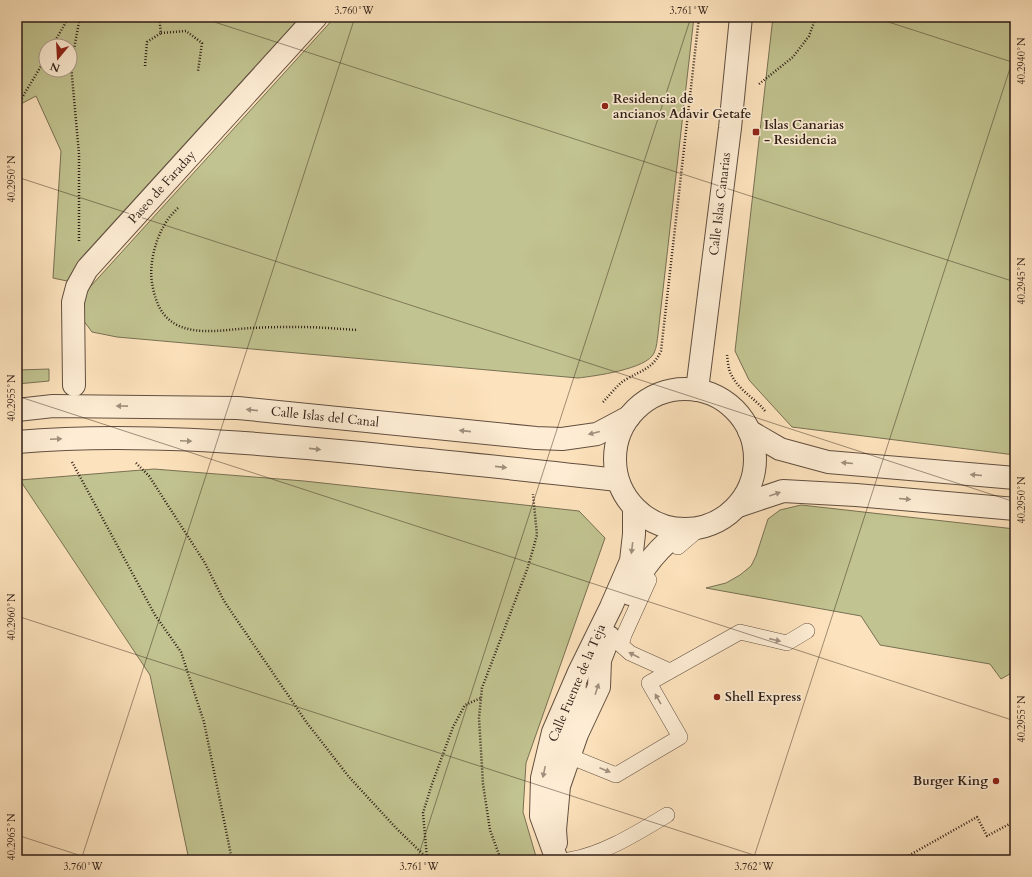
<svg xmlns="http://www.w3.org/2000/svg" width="1032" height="877" viewBox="0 0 1032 877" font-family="Cardo,serif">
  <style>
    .green { fill: #c1c390; stroke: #787053; fill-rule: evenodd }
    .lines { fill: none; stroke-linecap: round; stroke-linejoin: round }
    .service-casing { stroke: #624f40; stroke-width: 16 }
    .pedestrian-casing { stroke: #624f40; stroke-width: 24 }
    .tertiary-casing { stroke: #624f40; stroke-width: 24 }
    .path { stroke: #2e1e16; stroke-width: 2.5; stroke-dasharray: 1 2; stroke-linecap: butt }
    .service { stroke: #feedd4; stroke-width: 15 }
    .pedestrian { stroke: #feedd4; stroke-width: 22 }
    .tertiary { stroke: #feedd4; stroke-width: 22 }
    .oneway { fill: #a0907e }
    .ticks { fill: none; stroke: #2e1e16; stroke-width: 1; stroke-opacity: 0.45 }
    .poi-dot { fill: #8f2418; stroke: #feedd4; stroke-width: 1.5 }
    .labels { text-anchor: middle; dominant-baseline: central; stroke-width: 3.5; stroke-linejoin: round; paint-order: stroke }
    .poi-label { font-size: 13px; font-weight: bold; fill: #2e1e16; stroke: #feedd4; text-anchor: start }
    .street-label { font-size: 13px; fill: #2e1e16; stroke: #feedd4 }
    .neatline { fill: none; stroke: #2e1e16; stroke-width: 1.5 }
    .ticks-label { font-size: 10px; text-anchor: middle; fill: #2e1e16 }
  </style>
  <rect width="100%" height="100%" fill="#fde3bd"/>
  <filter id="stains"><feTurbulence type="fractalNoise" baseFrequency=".005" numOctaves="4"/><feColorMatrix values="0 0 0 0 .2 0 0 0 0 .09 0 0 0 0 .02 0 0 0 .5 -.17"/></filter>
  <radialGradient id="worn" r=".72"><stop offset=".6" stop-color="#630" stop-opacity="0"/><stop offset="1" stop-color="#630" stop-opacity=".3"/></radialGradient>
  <g class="green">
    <path d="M17,17H300L80,259L67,281L53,278L61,151L36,96L17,106ZM46,46H70V70H46Z"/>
    <path d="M335,17H694L658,334C657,340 657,347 654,353C647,369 595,376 578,378L117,337L92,332L83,320L84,297L90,287Z"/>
    <polygon points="773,17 1015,17 1015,455 792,427 749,380 735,351"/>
    <polygon points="49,369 49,381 17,384 17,370"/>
    <polygon points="154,469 304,481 579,511 605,538 526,763 523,812 537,860 189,860 150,675 20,480"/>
    <polygon points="801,505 1015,529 1015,671 1001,679 990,664 880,645 861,616 706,588 726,583 740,575 751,566 756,556 768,519 780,510"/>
  </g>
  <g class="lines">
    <g class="service-casing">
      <g id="service">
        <polyline points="678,547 699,529"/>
        <polyline points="649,580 624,635 621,645 630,653 670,671"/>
        <polyline points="579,677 578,688 581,699 561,740 561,747 569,756 616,775 680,737 649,683 740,632 787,643 807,631"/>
        <path d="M569,860C604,854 637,833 667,815"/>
      </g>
    </g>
    <g class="pedestrian-casing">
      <polyline id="pedestrian" points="74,385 73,302 77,287 87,269 316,17"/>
    </g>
    <g class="tertiary-casing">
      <g id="tertiary">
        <circle cx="685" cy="459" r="70"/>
        <polyline points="697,390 730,128 741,17"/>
        <polyline points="17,410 53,406 238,408 536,438 562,439 597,434 629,417"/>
        <polyline points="749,431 780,449 828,462 1015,478"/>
        <path d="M17,442C131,432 247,442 361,453C447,462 532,470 617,480"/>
        <polyline points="738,506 783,491 856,495 1015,509"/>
        <path d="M630,594C642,568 659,546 683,530"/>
        <polyline points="556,843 555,830 559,786 577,734 599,687 600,660 609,637"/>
        <polyline points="557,860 541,816 542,778 553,732 579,672 611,607 631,561 634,534 634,509"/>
      </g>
    </g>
    <g class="path">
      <polyline points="121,17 131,19 139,17"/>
      <polyline points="161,33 186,31 202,43 198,71"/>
      <polyline points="52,46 69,17"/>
      <polyline points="145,66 147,42 161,33 159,17"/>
      <polyline points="759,84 793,57 809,36 816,17"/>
      <polyline points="17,106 46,58"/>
      <path d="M178,208C173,213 168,218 165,224C155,240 149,265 152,283C155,300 160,316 177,325C200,336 228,329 252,328C268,327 285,327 301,327C320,327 339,329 358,330"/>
      <polyline points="79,241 79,154 71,65 80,17"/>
      <path d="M727,355C728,361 728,369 731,374C738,390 755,398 765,411"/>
      <path d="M603,402C610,395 617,385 625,380C641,370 652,370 661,351L699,17"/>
      <polyline points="72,462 155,615 181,652 204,722 232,860"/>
      <path d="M136,463L149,476L205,563L224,601L307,723L349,777L397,829L428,859C444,855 456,856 472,860"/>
      <polyline points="427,858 423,813 432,784 453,727 465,705 481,698"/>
      <polyline points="501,860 490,830 483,784 479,718 482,688 528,567 537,535 533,494"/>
      <polyline points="901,860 977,817 987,836 1015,821"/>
    </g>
    <use href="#service" class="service"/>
    <use href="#pedestrian" class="pedestrian"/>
    <use href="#tertiary" class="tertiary"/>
  </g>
  <defs><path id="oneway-solid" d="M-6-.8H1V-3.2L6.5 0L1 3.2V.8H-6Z"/></defs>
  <g class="oneway">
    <use href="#oneway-solid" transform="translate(122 406) rotate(-179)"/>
    <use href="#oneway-solid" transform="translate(252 410) rotate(-174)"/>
    <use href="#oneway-solid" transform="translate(465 431) rotate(-174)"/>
    <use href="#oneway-solid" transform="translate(594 433) rotate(166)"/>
    <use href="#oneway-solid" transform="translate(56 439) rotate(-3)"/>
    <use href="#oneway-solid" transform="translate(186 441) rotate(2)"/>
    <use href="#oneway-solid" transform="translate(315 449) rotate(6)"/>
    <use href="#oneway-solid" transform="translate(847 463) rotate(-175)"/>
    <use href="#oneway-solid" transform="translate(501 467) rotate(6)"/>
    <use href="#oneway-solid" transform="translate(976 475) rotate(-175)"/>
    <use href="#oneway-solid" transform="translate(775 494) rotate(-19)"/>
    <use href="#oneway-solid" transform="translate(905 499) rotate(5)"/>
    <use href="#oneway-solid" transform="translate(632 548) rotate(97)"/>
    <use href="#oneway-solid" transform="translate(775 640) rotate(13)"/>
    <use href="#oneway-solid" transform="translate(634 655) rotate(-153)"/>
    <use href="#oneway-solid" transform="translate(597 689) rotate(-72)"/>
    <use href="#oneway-solid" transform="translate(658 699) rotate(-120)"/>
    <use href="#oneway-solid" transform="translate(605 770) rotate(23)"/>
    <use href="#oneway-solid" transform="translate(544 772) rotate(102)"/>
  </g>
  <path class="ticks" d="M199,17L1015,282M873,17L1015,63M17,25L20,17M17,177L1015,502M17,396L1015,721M17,616L769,860M17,835L94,860M81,860L355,17M417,860L691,17M753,860L1015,53"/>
  <g class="poi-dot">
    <circle cx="605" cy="106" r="4"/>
    <rect x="752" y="128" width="8" height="8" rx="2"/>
    <circle cx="717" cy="697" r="4"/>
    <circle cx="996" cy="781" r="4"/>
  </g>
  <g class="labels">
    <g class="poi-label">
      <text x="613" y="99">Residencia de<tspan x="613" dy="15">ancianos Adavir Getafe</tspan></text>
      <text x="764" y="125">Islas Canarias<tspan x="764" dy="15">- Residencia</tspan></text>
      <text x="725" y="697">Shell Express</text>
      <text x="988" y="781" text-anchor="end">Burger King</text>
    </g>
    <g class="street-label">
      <text transform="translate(162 187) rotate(-48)">Paseo de Faraday</text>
      <text transform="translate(720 204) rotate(-83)">Calle Islas Canarias</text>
      <text transform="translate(325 417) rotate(6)">Calle Islas del Canal</text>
      <text transform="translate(577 683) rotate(-67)">Calle Fuente de la Teja</text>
    </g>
  </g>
  <rect width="1032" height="877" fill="none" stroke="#fde3bd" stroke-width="44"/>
  <g transform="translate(58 58) rotate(198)"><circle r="19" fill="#feedd4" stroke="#ab9a88"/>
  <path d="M0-3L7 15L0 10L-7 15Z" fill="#8f2418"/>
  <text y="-6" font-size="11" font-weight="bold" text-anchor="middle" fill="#2e1e16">N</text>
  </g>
  <rect x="22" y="22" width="988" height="833" class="neatline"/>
  <g class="ticks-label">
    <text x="354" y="14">3.760°W</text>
    <text x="689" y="14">3.761°W</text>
    <text transform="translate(1021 61) rotate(-90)" y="4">40.2940°N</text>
    <text transform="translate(11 179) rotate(-90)" y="4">40.2950°N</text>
    <text transform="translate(1021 281) rotate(-90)" y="4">40.2945°N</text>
    <text transform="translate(11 398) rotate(-90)" y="4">40.2955°N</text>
    <text transform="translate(1021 500) rotate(-90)" y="4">40.2950°N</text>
    <text transform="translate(11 617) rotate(-90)" y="4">40.2960°N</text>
    <text transform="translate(1021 719) rotate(-90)" y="4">40.2955°N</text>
    <text transform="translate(11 837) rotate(-90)" y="4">40.2965°N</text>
    <text x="83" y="870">3.760°W</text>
    <text x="419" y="870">3.761°W</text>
    <text x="754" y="870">3.762°W</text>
  </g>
  <rect width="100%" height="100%" filter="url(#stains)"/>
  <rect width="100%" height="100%" fill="url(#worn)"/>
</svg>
